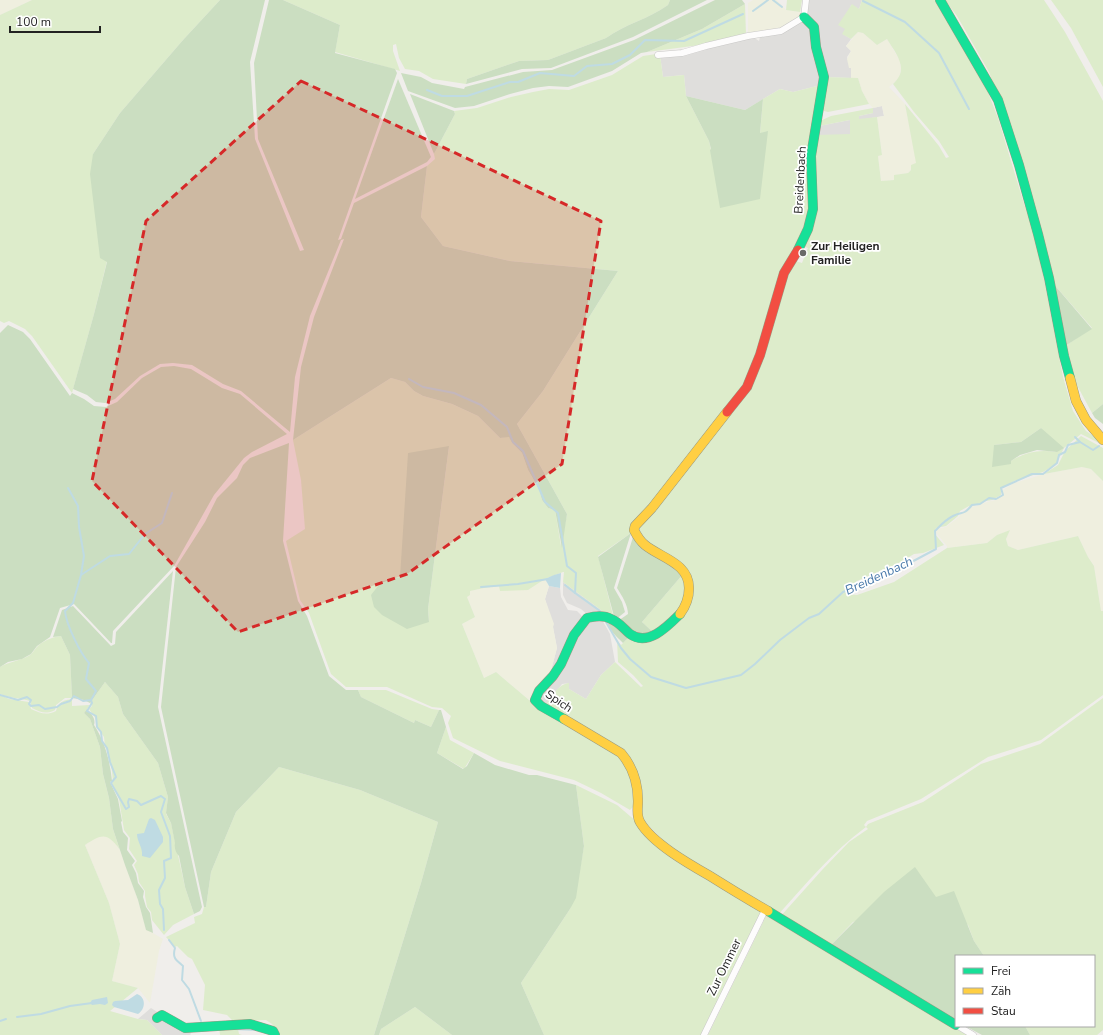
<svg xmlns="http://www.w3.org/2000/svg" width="1103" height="1035" viewBox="0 0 1103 1035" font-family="'Nunito Sans',sans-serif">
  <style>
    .residential { fill: #dfdedc }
    .farmland { fill: #efefdf }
    .grass { fill: #ddeccb; fill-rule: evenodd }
    .forest { fill: #cbdec1 }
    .water { fill: #bfdbe3 }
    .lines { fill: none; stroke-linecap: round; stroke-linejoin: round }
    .stream { stroke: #bfdbe3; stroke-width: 2 }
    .street-casing { stroke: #c9c8c7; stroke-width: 7 }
    .fast-casing { stroke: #999a82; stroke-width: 10 }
    .slow-casing { stroke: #999a82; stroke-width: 10 }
    .jam-casing { stroke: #999a82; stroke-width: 10 }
    .street { stroke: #fdfcfc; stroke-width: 6 }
    .fast { stroke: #16e098; stroke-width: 9 }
    .slow { stroke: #ffcf43; stroke-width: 9 }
    .jam { stroke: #f24e42; stroke-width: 9 }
    .marked { fill: #d62828; fill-opacity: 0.2; stroke: #d62828; stroke-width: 3; stroke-dasharray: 8 5; stroke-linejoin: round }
    .poi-dot { fill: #6a6968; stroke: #fff; stroke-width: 1.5 }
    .labels { text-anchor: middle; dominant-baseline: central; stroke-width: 3.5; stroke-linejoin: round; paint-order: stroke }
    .street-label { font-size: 12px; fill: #222; stroke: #fff }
    .poi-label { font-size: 12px; font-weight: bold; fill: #222; stroke: #fff; text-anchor: start }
    .water-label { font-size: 13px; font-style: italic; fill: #4a7aab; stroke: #fff }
  </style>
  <rect width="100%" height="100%" fill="#f0eeeb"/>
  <g class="residential">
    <polygon points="809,0 862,0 859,9 851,5 845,30 843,34 851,39 846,46 851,51 847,57 851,68 851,78 825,77 811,24 807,12"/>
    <polygon points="800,22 810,26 821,85 793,92 780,89 745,110 686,96 684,75 663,77 660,55 753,37 759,41 760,37"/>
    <polygon points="882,106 884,116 859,120 859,116 873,113 873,108"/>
    <polygon points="850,120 850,135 817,135 819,126"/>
    <polygon points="563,582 601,610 601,613 588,615 581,609 567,603 563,595"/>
    <polygon points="549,586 560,588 561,597 568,610 577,611 581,615 583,618 549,678 557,648 553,627 545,599"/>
    <polygon points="601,618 610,634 615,662 601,675 586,699 569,689 569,683 562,684 545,705 535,700 589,621"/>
    <polygon points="151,1008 181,1027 188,1029 191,1034 190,1035 162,1035 147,1020 138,1019"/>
  </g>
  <g class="farmland">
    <polygon points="0,0 32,0 0,15"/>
    <polygon points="753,0 777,0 786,10 800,12 800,14 798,18 779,29 750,34 748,33 748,3"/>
    <polygon points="858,32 863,33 877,45 887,39 900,61 901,69 899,78 889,87 905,104 917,163 908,173 895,175 894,180 881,181 878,156 882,154 877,117 884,116 882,106 873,108 869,104 862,91 858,78 851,78 851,68 849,68 847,59 851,51 846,46"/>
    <polygon points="1082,467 1091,469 1103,481 1103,611 1101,611 1094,566 1088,557 1078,536 1018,550 1008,546 1006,539 1010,530 997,535 987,543 947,548 947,546 936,533 937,529 946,527 959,517 961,513 969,507 976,506 987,502 996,500 1002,495 1003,490 1014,483 1044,474"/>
    <polygon points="545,579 549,586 545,599 554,624 553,627 557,648 549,678 541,684 529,700 496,672 484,678 462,624 475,617 467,597 469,591 484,588 499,586 528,590"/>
    <polygon points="102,836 106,836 113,840 120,850 138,900 146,929 163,939 159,951 150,1003 138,988 112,981 120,944 109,903 85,845 96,837"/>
  </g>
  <g class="grass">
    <polygon points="32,0 220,0 183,40 120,113 93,154 107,261 94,314 72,393 32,336 25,329 9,321 4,323 0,321 0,15"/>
    <path d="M283,0H670L668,5C649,19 625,24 606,38L548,60L519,61L467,79L466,84L433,79L419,71L405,69L399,58L396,44L393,45V51L400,71L335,52L340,25Z"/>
    <polygon points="787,0 802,0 800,12 786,10"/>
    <path d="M862,0H936L982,77L998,118L1024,204L1033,229L1045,284L1063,377L1073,411L1086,431L1098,439L1103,445L1081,434L1064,448L1056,464L1043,472L1014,481L1001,489V495L992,500L986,501L976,505L969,506L960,511L958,516L946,526L936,528L934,533L944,545L923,553L914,554L899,563L857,581L846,594L857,595L894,582L947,548L987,543L997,535L1010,530L1006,539L1008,546L1018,550L1078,536L1088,557L1094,566L1101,611H1103V695L1041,740L988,757L921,799L867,821L864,825L866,827L868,824L923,802L981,764L1040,744L1103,698V1030L1097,1035H1030L1025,1026H1094V956H984L974,941L968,925L936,898L853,922L829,947L779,918L822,870L849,842L868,829L866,827C832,852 805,885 777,916L673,850L643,820L635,767L545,705C552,697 558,684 569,683V689L586,699L601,675L615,662L641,687L643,686L633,675L618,662L617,640L621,645L633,633L657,636L642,622L683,574L645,543L637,529L738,405L780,289L793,260L802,263L808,248L802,246L817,194V187L812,169L816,135L850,134V120L819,126L820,121L831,116L873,108V113L859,116V119L877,117L882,155L878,156L881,181L894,180V175L908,173L911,170V165L916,163L905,104L939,146L946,158L949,157L939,141L914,112L893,84C910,69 896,54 887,39L877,45L863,33L858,32L851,39L842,34L845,29L838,25L852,4L859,9ZM1041,428L1056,452C1039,449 1025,452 1011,461L994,445L1021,442Z"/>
    <polygon points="945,0 1044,0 1065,32 1103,101 1103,404 1092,413 1072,376 1065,346 1092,328 1052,282 1005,115 989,72 957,16"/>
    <polygon points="1051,0 1103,0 1103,87 1071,28"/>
    <polygon points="745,4 746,35 700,45 647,52 702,29"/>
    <path d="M683,50L660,55L663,77L684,75L686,96L709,141L711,150L768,131L760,134L763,99L780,89L793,92L821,85L810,213L746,384L631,533L598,556L614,619L601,613V610L563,582L564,572H563L545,579L528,590L500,591L499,586L484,588L470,591V595L467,597L475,617L462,624L484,678L496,672L529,700L590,735L624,759L635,786L634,806L630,810L601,793L574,780L500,761L453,738L448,723L451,716L442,708L432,707L387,687H346L331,674L309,613L300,600L286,541L305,529L301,480L293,440L391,378L405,382L414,391L423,396L452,404L478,416L500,438L509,436L512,443L522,453L528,470L539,489L542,500L548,508L555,510L561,546L567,514L517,424L543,391L618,271L510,261L443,246L421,217L427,166L435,159L434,154L455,114L454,111L477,108L511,97L533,92L549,89L569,90L612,75L643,56ZM449,446L428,609L429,622L382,581L400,577Z"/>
    <polygon points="825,77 858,78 862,91 869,104 828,112 824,111 822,108"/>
    <polygon points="1081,436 1103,448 1103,481 1091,469 1082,467 1044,474 1058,465 1065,451"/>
    <path d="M61,636L70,655L72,698H65L56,705L55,710C46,715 40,712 32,708L30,701C20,698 10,698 0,694V667C10,661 21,661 30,655C33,653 34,650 36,648C42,641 52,637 61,636Z"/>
    <path d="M105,682L118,697L123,714L158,763L168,797L166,814L171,823L185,887L194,914L173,925L164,935L152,920L151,912L147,907L145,896V891L139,882L138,874L134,865L137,861L129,849L130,838L124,830L119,799L112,783L113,782L112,771L108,751L105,746L104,737L96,725C98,719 92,714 89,709L92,706L90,703Z"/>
    <polygon points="358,690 386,690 432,709 439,710 431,727 415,720 414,723 361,697"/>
    <path d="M0,695L9,699L29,702L31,709C40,713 46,716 56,711C58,702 64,700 72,699V706L90,705L84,713L90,719L100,747L103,774L109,798L113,829L120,850C107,832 102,834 85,845L109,903L120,944L112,981L138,988L110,1011L138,1019L147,1020L162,1035H0Z"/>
    <polygon points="446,727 450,740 474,753 464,769 437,753"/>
    <polygon points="279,767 360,790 438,822 421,883 374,1035 280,1035 272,1024 266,1020 233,1021 227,1015 203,1010 205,985 192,959 188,957 177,946 175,947 166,937 195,923 194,917 202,914 204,907 206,907 211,872 236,812"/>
    <polygon points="576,785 617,805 651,834 763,911 702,1035 544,1035 521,983 570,909 577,886 584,846"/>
    <polygon points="767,914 948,1025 969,1035 708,1035"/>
    <polygon points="415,1007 452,1035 379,1035 381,1029"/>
    <polygon points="219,1027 238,1029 239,1034 242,1035 220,1035"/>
  </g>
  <g class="forest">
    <polygon points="220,0 265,0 250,62 255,139 300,251 304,250 258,139 254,63 269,0 283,0 340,25 335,53 395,69 397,73 338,240 341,239 354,203 427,166 421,217 443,246 510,261 618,271 543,391 517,424 567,514 562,548 555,510 548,508 542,500 539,489 528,470 522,453 512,443 509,437 500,438 478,416 452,404 423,396 414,391 405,382 391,378 293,440 301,367 314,317 344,239 341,240 310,316 295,377 290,432 241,391 223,384 192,365 173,363 160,364 140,376 115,399 105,403 96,402 87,395 73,389 94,314 107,262 100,258 90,174 93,154 120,113 183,40"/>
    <path d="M670,0H707L633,37L551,68L522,69L466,84L467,79L519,61L548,60L606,38C625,24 649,19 668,5Z"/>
    <polygon points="715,0 742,0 745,4 702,29 647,52 641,53 612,71 568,87 549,86 533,88 510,94 474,106 455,108 408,91 401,73 421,77 432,83 464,89 465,87 523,72 552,70 634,40"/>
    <polygon points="398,79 431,157 427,162 355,199"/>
    <polygon points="410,94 454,111 455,114 434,154"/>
    <polygon points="686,96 745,110 763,99 760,133 768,131 760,199 720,208 710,150 711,149 709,141"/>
    <polygon points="1052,282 1092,329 1065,346"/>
    <polygon points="8,325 23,332 30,339 70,396 72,393 84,399 94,406 106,407 117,402 142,378 161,367 174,366 191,369 222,388 240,394 287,434 252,452 244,458 214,495 174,566 113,631 112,643 111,643 74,604 60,608 50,637 37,646 31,654 22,659 8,662 0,667 0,333"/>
    <polygon points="1103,404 1103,424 1095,418 1092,413"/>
    <polygon points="1041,428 1064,448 1057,452 1037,450 1020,455 1011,461 1011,464 992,467 994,445 1021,442"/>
    <polygon points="289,443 283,541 298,601 307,616 329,676 346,690 358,690 361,697 414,723 415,720 431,727 439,710 441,710 446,727 437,753 463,769 467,766 474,753 495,765 529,775 537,775 576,785 584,846 576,898 570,909 521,983 544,1035 452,1035 415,1007 381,1029 379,1035 374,1035 421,883 438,822 360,790 279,767 236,812 211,872 206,907 204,907 161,707 176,567 205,522 217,498 237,478 243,465 250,458"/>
    <polygon points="449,446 428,609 429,622 407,629 382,615 374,607 371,595 382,581 400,577 408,453"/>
    <polygon points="631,533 614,588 622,602 625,612 615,620 598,557"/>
    <path d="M634,534L683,574L642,622L657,636L652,638L633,633L623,643C616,636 608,629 606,619L615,623L628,614C628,605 622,596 617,588Z"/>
    <path d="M173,571L158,707L202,907L200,911L194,914L185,887L179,856C176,853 174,848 175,843L171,823L166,813L168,797L158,763L123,714L118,697L105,682L90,703L84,700L72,698L70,655L61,636L53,637L62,610L73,606L111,646L115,644L116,632Z"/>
    <path d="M87,709C91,714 96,718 94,725C105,742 110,761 112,781L110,782L118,799L122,821L121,822L123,832L128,838L127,850L135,861L132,865L136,873L138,883L144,891L143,897L146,907L150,913L153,933L146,930L138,900L125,865L113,829L109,798L103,774L100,747L90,719L84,713Z"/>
    <polygon points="915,867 936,897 954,891 974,941 984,956 956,956 956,1021 829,947 884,892"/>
    <polygon points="965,1026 1025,1026 1030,1035 982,1035"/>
  </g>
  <g class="water">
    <polygon points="561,573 560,588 549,586 545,579 554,575"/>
    <path d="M151,818L155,820L163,837V842L150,858L142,856C143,847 137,842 137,834L144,833L149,819Z"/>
    <path d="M137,994C146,997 146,1009 138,1014L114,1007L112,1005L113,1002L115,1001L128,1000Z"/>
    <polygon points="107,997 108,1003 105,1005 100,1004 92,1005 90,1003 92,1000"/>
  </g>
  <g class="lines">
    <g class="stream">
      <polyline points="773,0 782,7"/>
      <polyline points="863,1 905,22 939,53 969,109"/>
      <polyline points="753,11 768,0"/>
      <polyline points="427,90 442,96 467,96 510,82 518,82 540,73 574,76 587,66 612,64 630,55 645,40 684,41 743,14"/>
      <polyline points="409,379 423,387 454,393 481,405 507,427 513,442 523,451 545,502 558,513 567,566 576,573 575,593 600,611"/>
      <polyline points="1075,437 1080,442"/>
      <polyline points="68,488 78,506 79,527 84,556 81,575"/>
      <polyline points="565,585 575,593"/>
      <polyline points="481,587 518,584 548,579"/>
      <path d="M606,622L621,648L630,659L651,677L686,688L741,675L755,664L780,640L809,618L819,614L843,592L889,574L936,549L935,531C941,525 945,520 953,516C963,511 963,516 972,505L980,504L989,498L996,499L1003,495L1001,488L1032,474H1043L1057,463L1059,455L1065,452L1068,445L1080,442L1093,450L1099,446"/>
      <polyline points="0,695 18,700 27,697 31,700 29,704 31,706 39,705 45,709 57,707 61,704 70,701 74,696 83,701 91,700 92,703 87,711 96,716 97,727 101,732 102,741 107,748 110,762 116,777 111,783 126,809 129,807 128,802 129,799 137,801 141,805 161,796 165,799 161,812 170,836 171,858 164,861 165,878 159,890 160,904 163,909 164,930"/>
      <path d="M91,700L96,691L86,679L89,663C80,653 66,624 65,611L73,603L81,575L110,556L129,554L145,534L162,523L172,493"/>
      <path d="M169,940L175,948C172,958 176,960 183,966L182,980L189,989L201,1021"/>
      <polyline points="17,1017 41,1014 70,1006 92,1003"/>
      <polyline points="0,1021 6,1019"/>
      <polyline points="234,1029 256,1030"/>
    </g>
    <g class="street-casing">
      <g id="street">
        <polyline points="658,55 682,53 706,46 748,36 781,31 804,17 806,0"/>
        <polyline points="958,1026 973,1035"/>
        <polyline points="704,1035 765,910"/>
      </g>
    </g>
    <g class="fast-casing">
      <g id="fast">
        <polyline points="940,0 998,100 1019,165 1038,234 1049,278 1064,356 1070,378"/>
        <polyline points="798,250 808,229 813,209 811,156 824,77 816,47 814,27 804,17"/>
        <path d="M564,719L541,706L535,700L539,691L553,676L561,664L574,635L587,618C595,616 604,615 611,619C619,622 624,629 630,634C648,647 668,626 680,614"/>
        <polyline points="768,911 956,1025"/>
        <polyline points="157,1018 162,1015 185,1028 250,1024 273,1031 275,1035"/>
      </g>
    </g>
    <g class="slow-casing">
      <g id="slow">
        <polyline points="1070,378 1076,401 1086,420 1103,440"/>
        <path d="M680,614C686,606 689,598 689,588C689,563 661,558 645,545C640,541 637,536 634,530L635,526L652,508L727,412"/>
        <path d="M564,719L621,753C633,767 638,782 638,801C638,808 636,815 640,822C652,843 689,864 710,876C729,888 749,900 768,911"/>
      </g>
    </g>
    <g class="jam-casing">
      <polyline id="jam" points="727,412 747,387 760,355 784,273 798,250"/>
    </g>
    <use href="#street" class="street"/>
    <use href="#fast" class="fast"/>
    <use href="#slow" class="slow"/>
    <use href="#jam" class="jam"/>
  </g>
  <path class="marked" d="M301,81L601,221L562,464L407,574L238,632L92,481L146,221Z"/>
  <circle class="poi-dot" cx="803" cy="253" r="4"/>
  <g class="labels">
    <g class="street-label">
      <text transform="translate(800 180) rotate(-87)">Breidenbach</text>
      <text transform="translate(559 701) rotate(34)">Spich</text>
      <text transform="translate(724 967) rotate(-64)">Zur Ommer</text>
    </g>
    <g class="poi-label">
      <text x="811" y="246">Zur Heiligen<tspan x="811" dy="14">Familie</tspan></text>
    </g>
    <g class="water-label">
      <text transform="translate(879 576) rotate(-25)">Breidenbach</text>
    </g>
  </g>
  <rect x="955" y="955" width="140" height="72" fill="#ffffff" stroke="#a7a7a7"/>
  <rect x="963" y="968" width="20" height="6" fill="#16e098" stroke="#a7a7a7"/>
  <text x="991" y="975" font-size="12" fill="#222222">Frei</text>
  <rect x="963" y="988" width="20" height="6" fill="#ffcf43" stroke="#a7a7a7"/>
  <text x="991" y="995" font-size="12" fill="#222222">Zäh</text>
  <rect x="963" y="1008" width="20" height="6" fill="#f24e42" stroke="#a7a7a7"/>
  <text x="991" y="1015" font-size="12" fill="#222222">Stau</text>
  <path d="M10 26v6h90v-6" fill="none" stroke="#222222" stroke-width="2"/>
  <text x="16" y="26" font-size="12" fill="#222222" stroke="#ffffff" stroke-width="3" paint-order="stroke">100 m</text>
</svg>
